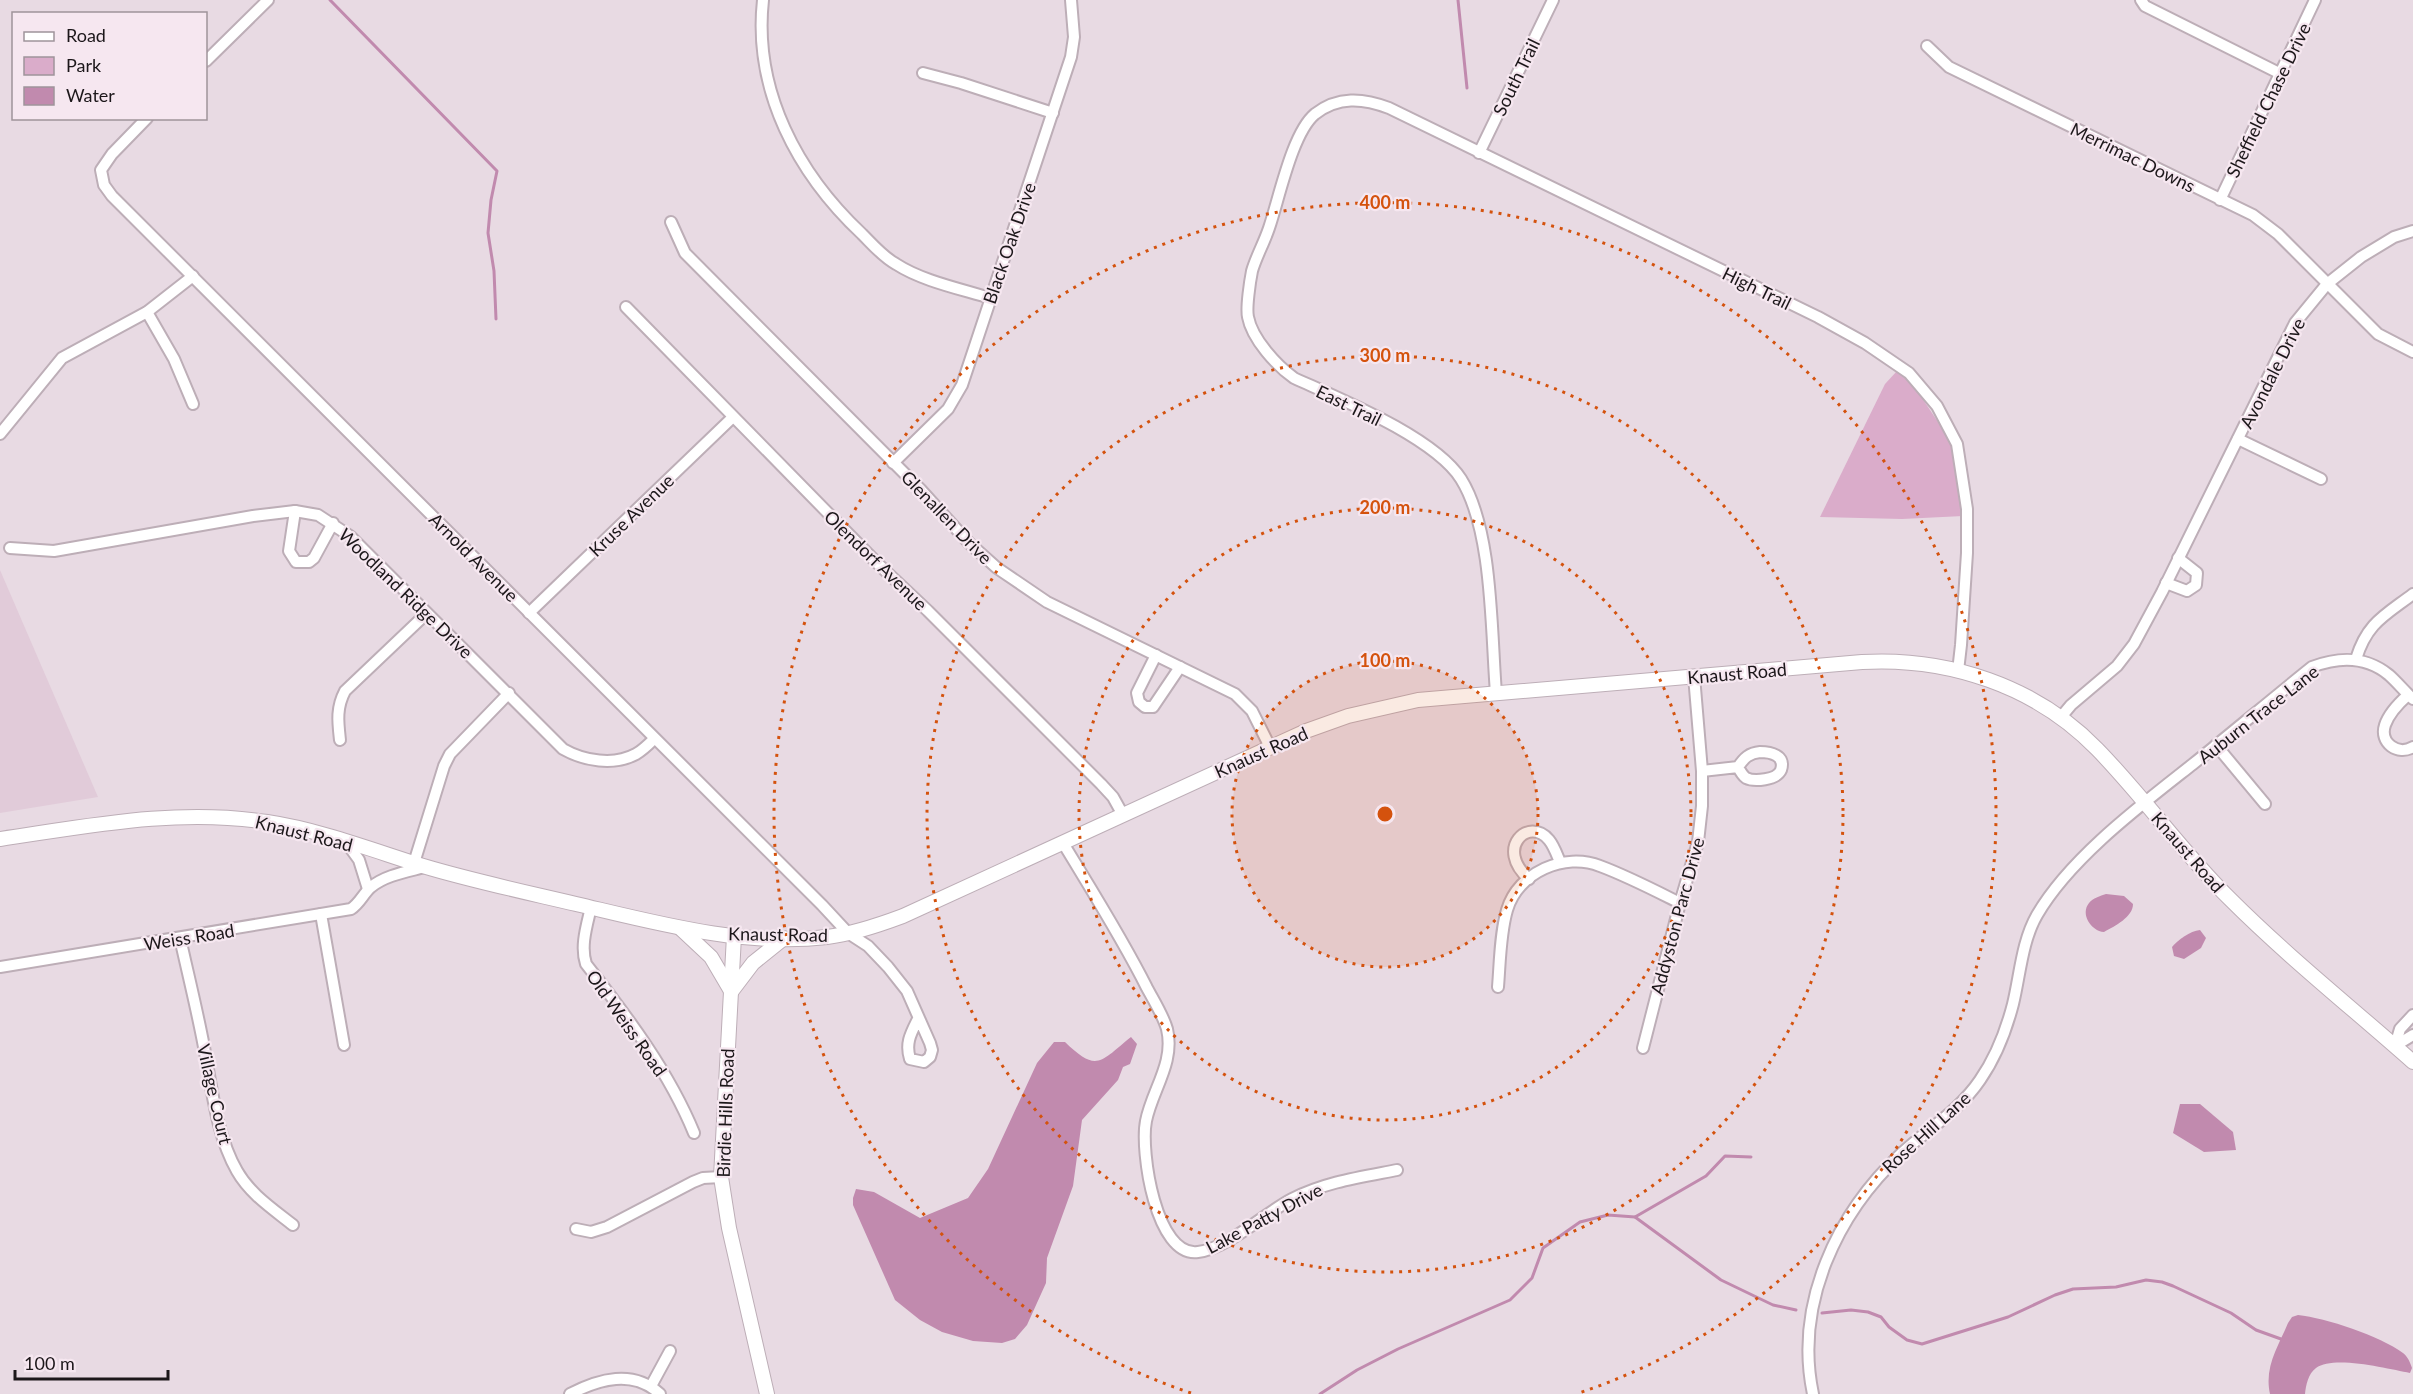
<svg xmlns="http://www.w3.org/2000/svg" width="2413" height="1394" viewBox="0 0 2413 1394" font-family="Lato,sans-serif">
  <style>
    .built { fill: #e1cbd9 }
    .green { fill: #daacca }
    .water { fill: #c18aae }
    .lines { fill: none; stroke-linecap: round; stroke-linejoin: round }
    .stream { stroke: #c18aae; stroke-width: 3 }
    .minor-casing { stroke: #bdaeb7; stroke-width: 14 }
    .secondary-casing { stroke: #bdaeb7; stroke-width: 16 }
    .minor { stroke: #fff; stroke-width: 10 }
    .secondary { stroke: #fff; stroke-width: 14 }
    .ring { fill: none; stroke: #d4520d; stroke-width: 3; stroke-dasharray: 3 6 }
    .labels { text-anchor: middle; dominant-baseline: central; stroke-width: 4.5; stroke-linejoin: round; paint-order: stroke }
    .street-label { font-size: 18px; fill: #1c171a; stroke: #f6e7f0 }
    .centre { fill: #d4520d; stroke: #f6e7f0; stroke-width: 3 }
    .ring-label { font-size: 18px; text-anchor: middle; font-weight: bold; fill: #d4520d; stroke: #f6e7f0; stroke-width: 4.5; stroke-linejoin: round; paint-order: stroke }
  </style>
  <rect width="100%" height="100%" fill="#e8dae3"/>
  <polygon class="built" points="0,570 98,797 0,813"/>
  <polygon class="green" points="1897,371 1908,377 1954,446 1963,516 1902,519 1820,517 1885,384"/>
  <g class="water">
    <path d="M2106,894L2124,896L2133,904C2133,917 2115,926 2104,932C2091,931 2080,914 2089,903C2093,898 2100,896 2106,894Z"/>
    <path d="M2200,930L2206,938L2201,948L2184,959L2174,956L2172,947C2178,940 2190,931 2200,930Z"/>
    <path d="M1131,1037L1137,1044L1130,1064L1123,1067L1118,1080L1082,1120L1073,1186L1047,1258L1046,1283L1027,1325L1015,1339L1002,1343L973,1341L942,1332L920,1320L895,1300L853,1205V1198L856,1189L874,1192L920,1218L968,1198L988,1169L1037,1063L1054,1042H1065C1097,1073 1100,1062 1131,1037Z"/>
    <polygon points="2180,1104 2200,1104 2233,1132 2236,1150 2204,1152 2173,1133"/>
    <path d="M2298,1315C2326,1318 2380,1336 2403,1353C2408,1357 2410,1362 2412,1368L2410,1373C2388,1369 2334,1355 2316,1368C2308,1374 2306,1385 2305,1394H2270C2264,1367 2278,1347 2288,1323L2292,1317Z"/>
  </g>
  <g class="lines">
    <g class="stream">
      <polyline points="330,0 497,171 491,200 488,233 494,271 496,319"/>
      <polyline points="1458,0 1467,88"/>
      <polyline points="1635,1217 1706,1176 1725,1156 1751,1157"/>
      <polyline points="1822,1313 1851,1310 1868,1312 1881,1317 1889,1327 1907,1340 1922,1344 2008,1317 2055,1295 2073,1289 2116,1287 2146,1280 2162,1282 2173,1286 2231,1313 2256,1330 2281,1339"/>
      <polyline points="1320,1394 1357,1370 1398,1349 1510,1300 1532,1278 1543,1248 1580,1222 1608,1215 1635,1217 1721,1280 1773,1305 1796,1310"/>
    </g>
    <g class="minor-casing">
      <g id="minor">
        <path d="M763,0C753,91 798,174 862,234C873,245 883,257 896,264C922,281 961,289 990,298"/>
        <polyline points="2141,0 2145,6 2279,73"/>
        <polyline points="1927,46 1949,67 2253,215 2278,234 2378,334 2413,352"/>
        <polyline points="206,61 268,0"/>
        <polyline points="923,73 961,83 1053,113"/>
        <path d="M147,118L112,154L101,170L104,185L112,196L822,905L848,933L868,946L888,967L907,991L930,1043L932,1050L930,1057L924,1062L910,1059C905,1043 911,1033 918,1019"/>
        <polyline points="1479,153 1553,0"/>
        <polyline points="2220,200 2315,0"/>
        <polyline points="671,222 685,253 921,490 969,543 997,568 1047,602 1235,694 1252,711 1270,747"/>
        <polyline points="626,307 876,562 928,611 1101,784 1113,797 1123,815"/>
        <polyline points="147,312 174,359 193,404"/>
        <polyline points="0,434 62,358 147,312 193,276"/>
        <polyline points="2238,439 2321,479"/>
        <polyline points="893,463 948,409 962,385 1071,57 1074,37 1071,0"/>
        <polyline points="295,511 289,551 296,562 309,562 314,558 333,523"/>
        <path d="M10,548L54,551L253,516L295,511L318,515L350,536L563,749C584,761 614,766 636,754C643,750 649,744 654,739"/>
        <polyline points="2166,583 2187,591 2196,585 2197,573 2178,558"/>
        <polyline points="529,613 733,417"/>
        <polyline points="1156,655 1137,693 1139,702 1145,707 1153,707 1180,667"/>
        <path d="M2356,659C2367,623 2384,616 2413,594"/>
        <path d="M1496,693C1491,632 1493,530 1461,479C1434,437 1340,399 1294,378C1277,366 1252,339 1248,317C1246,308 1250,281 1252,271C1256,257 1264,243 1269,228C1279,199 1292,133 1315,114C1338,96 1363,98 1389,108L1818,317L1865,343L1909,373L1937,406L1957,444L1967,509V553L1961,645L1958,671"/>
        <path d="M2408,695C2399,703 2389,713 2385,725C2379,743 2398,756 2413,747"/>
        <polyline points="2061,717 2071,705 2117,666 2134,644 2162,592 2295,323 2327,284 2361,257 2394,237 2413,231"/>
        <path d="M340,740C338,722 336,708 345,691L426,614"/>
        <polyline points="2216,745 2265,804"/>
        <path d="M1702,771L1738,767C1744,758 1749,753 1760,752C1770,752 1786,755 1781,770C1777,780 1754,782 1746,778C1742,775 1740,771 1738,767"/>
        <polyline points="346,842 359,860 368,889"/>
        <path d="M1063,843C1092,891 1122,938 1147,988C1154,1001 1163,1015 1167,1029C1175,1063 1152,1090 1146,1121C1140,1151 1156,1258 1198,1252C1227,1249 1265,1213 1292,1199C1325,1182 1361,1177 1397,1170"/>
        <polyline points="414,863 444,766 450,754 509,693"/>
        <path d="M1529,879C1494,848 1529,816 1549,840C1554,846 1557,855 1560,862"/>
        <path d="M591,907C587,925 580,946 586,964C627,1016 669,1072 694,1133"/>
        <polyline points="321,914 344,1045"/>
        <path d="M180,938C188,974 197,1010 204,1047C212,1088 216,1134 237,1171C250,1194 273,1209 293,1225"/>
        <path d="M0,967L351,909C360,903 363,894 371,887C386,875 406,872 425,867"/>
        <path d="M1498,987C1500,963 1500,934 1507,910C1518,872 1565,852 1600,866C1627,876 1654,890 1680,903"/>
        <polyline points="2395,1046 2400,1029 2413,1015"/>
        <polyline points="2395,1046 2413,1035"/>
        <polyline points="1643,1048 1680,903 1698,842 1702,806 1702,771 1694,676"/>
        <polyline points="576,1229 591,1232 607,1227 693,1182 703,1178 721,1177"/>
        <polyline points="651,1386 670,1351"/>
        <path d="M570,1394C599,1379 633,1369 660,1394"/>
        <path d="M1813,1394C1794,1304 1837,1213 1902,1153C1929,1128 1959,1111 1980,1080C1996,1057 2006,1031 2013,1004C2020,975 2022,941 2037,915C2070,858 2141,805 2193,764C2233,732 2272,699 2312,667C2338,657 2366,656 2389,675C2398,683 2405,692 2413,699"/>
      </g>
    </g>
    <g class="secondary-casing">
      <g id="secondary">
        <path d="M0,839C89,826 177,808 267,822C320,830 372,850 423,866C473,881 525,892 576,904C657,923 744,947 827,937C853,934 879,925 903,916L1306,731L1348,716L1418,700L1862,662C1948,657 2036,686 2097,749C2144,797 2182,852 2230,899C2287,956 2352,1008 2413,1062"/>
        <polyline points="680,928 711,957 731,991"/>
        <polyline points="734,936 721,1177 729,1228 767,1394"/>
        <polyline points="731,992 753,963 784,938"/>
      </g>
    </g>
    <use href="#minor" class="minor"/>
    <use href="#secondary" class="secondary"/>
  </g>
  <circle cx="1385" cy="814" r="153" fill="#d4520d" fill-opacity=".12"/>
  <g class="ring">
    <circle cx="1385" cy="814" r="153"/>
    <circle cx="1385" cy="814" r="306"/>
    <circle cx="1385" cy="814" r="458"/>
    <path d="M1191 1393A611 611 0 1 1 1579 1393"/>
  </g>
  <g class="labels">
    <g class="street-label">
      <text transform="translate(1516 77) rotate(-64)">South Trail</text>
      <text transform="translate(2268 100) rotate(-64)">Sheffield Chase Drive</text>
      <text transform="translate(2133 157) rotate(26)">Merrimac Downs</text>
      <text transform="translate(1009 243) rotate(-71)">Black Oak Drive</text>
      <text transform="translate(1757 288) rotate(26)">High Trail</text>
      <text transform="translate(2272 373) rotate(-63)">Avondale Drive</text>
      <text transform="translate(1349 405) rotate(26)">East Trail</text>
      <text transform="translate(631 515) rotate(-44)">Kruse Avenue</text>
      <text transform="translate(947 517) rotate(46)">Glenallen Drive</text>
      <text transform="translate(474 557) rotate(45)">Arnold Avenue</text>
      <text transform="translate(876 560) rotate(44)">Olendorf Avenue</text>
      <text transform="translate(406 593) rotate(44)">Woodland Ridge Drive</text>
      <text transform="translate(1737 673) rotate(-5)">Knaust Road</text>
      <text transform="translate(2258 714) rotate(-38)">Auburn Trace Lane</text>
      <text transform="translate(1261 752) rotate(-24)">Knaust Road</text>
      <text transform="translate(304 833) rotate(14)">Knaust Road</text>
      <text transform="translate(2188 852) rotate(49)">Knaust Road</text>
      <text transform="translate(1677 916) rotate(-75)">Addyston Parc Drive</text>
      <text transform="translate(778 934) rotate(1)">Knaust Road</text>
      <text transform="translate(189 937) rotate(-9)">Weiss Road</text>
      <text transform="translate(627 1023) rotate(55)">Old Weiss Road</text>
      <text transform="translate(215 1094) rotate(77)">Village Court</text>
      <text transform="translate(725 1113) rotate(-88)">Birdie Hills Road</text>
      <text transform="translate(1926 1132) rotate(-42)">Rose Hill Lane</text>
      <text transform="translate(1264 1218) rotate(-28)">Lake Patty Drive</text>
    </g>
  </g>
  <circle cx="1385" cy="814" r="9" class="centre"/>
  <g class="ring-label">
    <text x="1385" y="209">400 m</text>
    <text x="1385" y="362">300 m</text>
    <text x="1385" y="514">200 m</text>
    <text x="1385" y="667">100 m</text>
  </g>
  <rect x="12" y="12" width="195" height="108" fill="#f6e7f0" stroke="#9f949a" stroke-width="1.5"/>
  <rect x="24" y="32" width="30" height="9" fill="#ffffff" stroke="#9f949a" stroke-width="1.5"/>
  <text x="66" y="42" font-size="18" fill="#1c171a">Road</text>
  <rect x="24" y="57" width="30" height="18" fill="#daacca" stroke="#9f949a" stroke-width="1.5"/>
  <text x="66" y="72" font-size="18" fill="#1c171a">Park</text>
  <rect x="24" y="87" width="30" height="18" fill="#c18aae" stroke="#9f949a" stroke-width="1.5"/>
  <text x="66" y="102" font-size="18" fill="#1c171a">Water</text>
  <path d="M15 1370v9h153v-9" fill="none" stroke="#1c171a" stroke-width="3"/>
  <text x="24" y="1370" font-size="18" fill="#1c171a" stroke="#f6e7f0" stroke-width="4.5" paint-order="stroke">100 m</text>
</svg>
